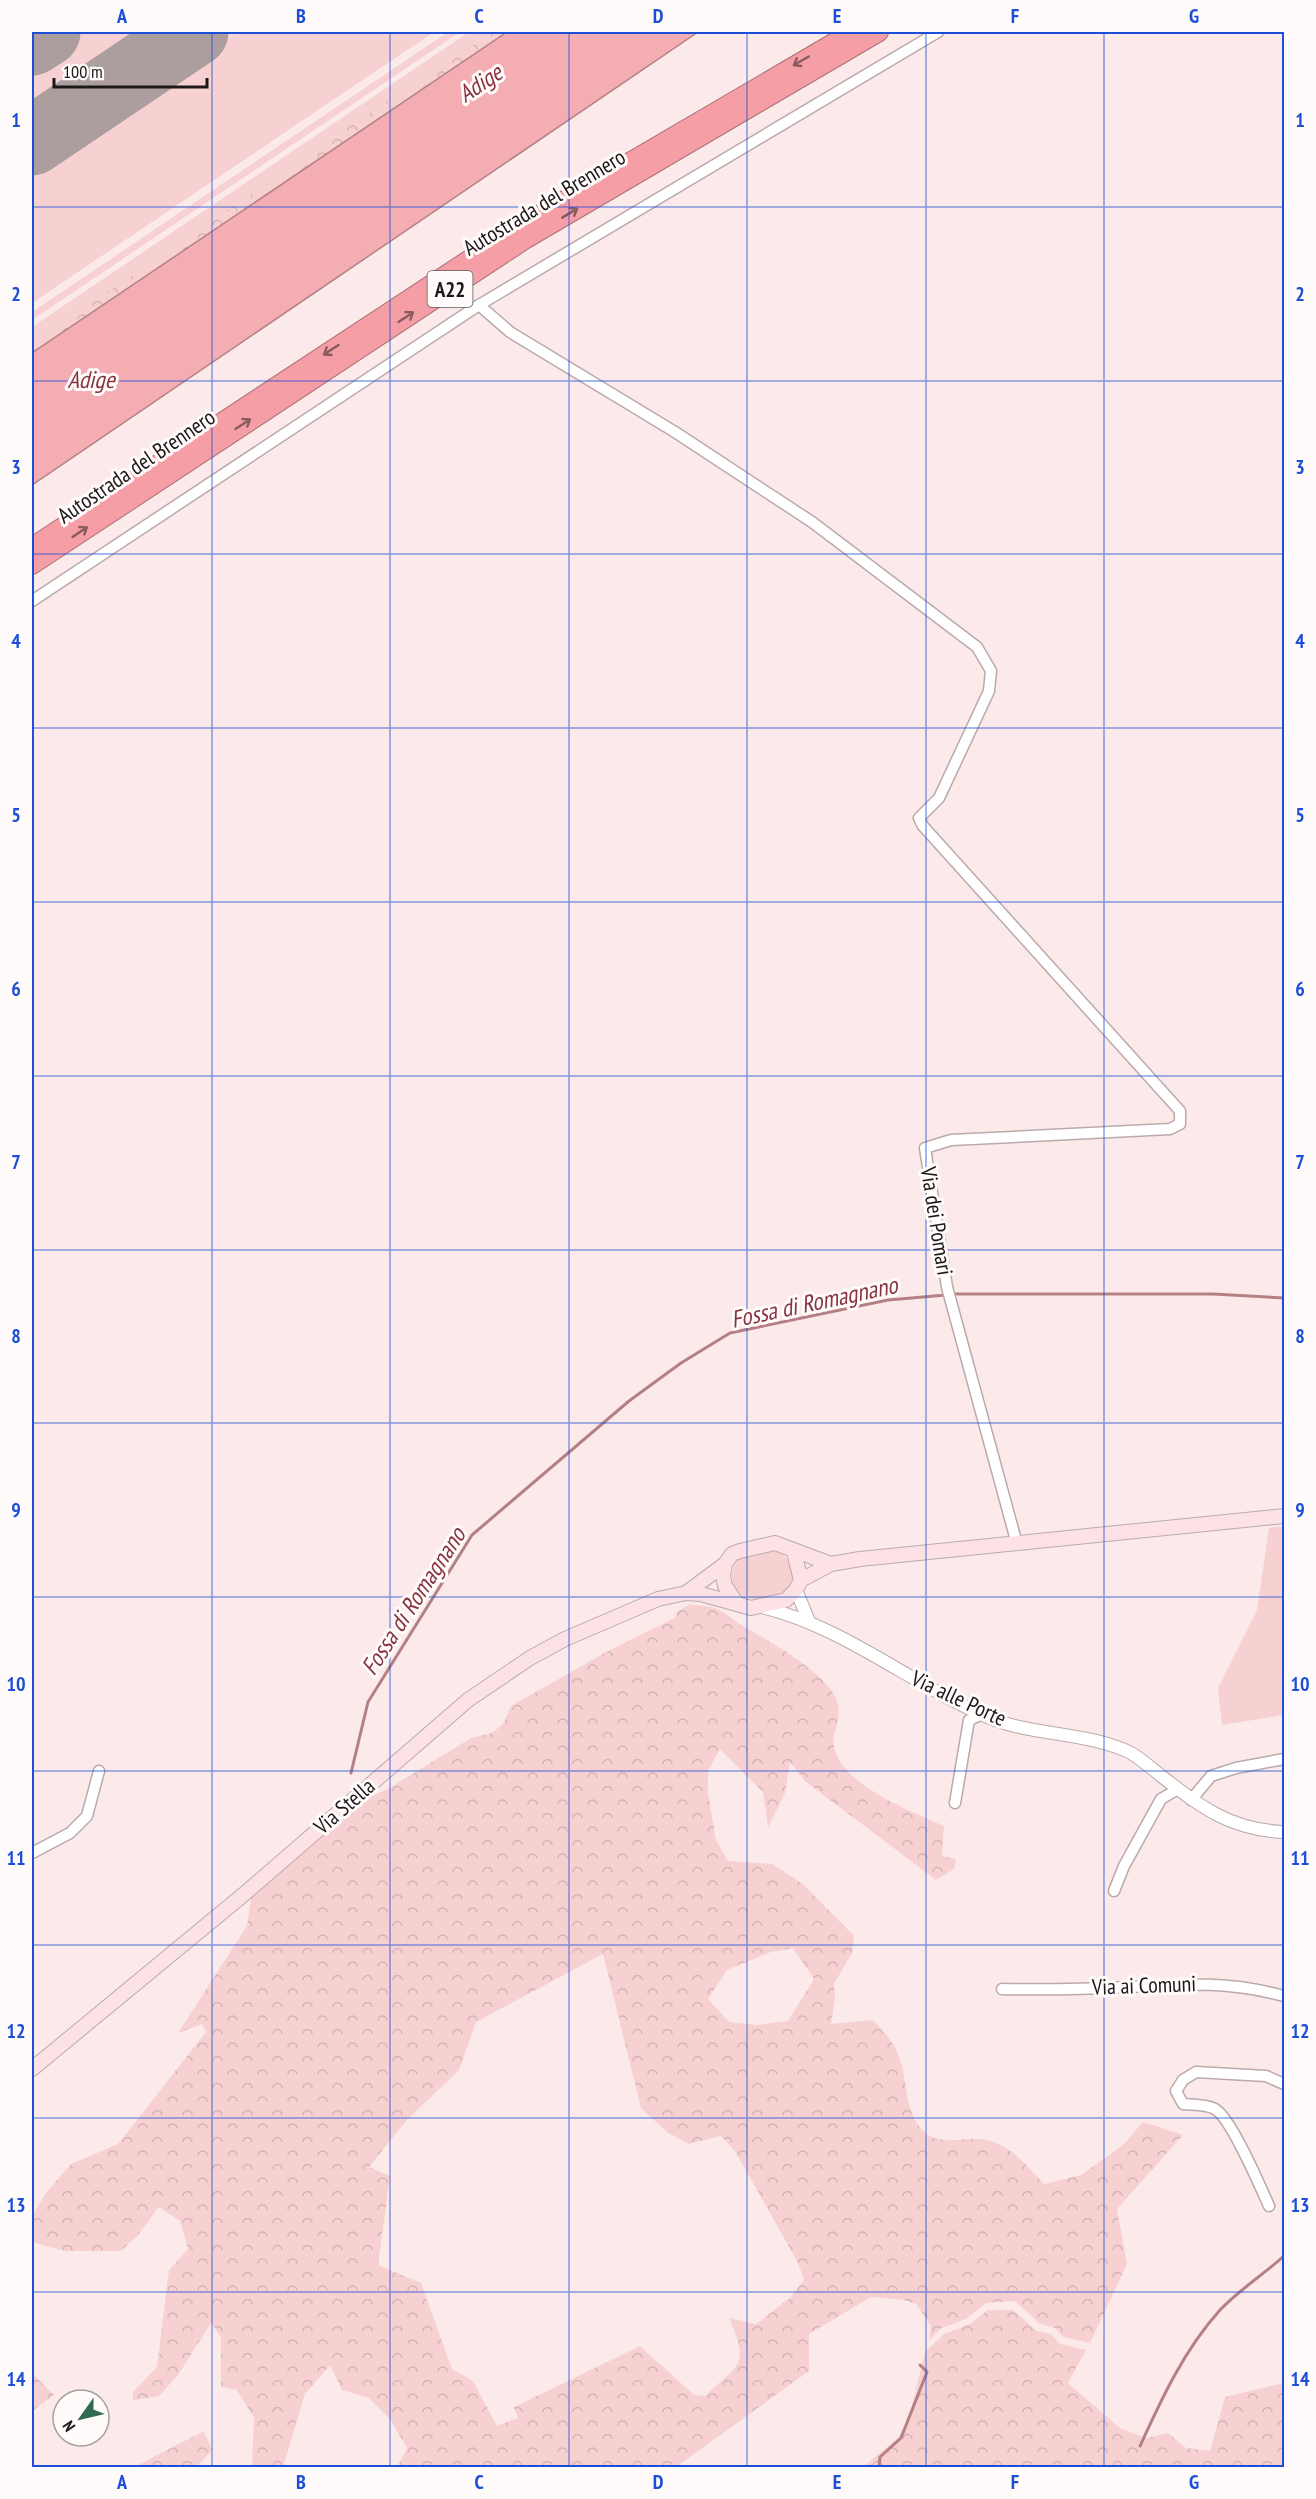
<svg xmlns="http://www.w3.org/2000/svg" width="1316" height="2499" viewBox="0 0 1316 2499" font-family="'PT Sans Narrow',sans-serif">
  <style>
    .built { fill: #f5dbdc }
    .green { fill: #f7d1d2 }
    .forest { fill: url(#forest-crowns); fill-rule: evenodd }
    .water { fill: #f4adb2; stroke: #b48084; stroke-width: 1.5 }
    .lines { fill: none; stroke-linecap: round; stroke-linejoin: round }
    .stream { stroke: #b48084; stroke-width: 3 }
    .taxiway { stroke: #ac9e9e; stroke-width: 27 }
    .runway { stroke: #ac9e9e; stroke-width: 69 }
    .minor-casing { stroke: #bbaaab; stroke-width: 13 }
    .tertiary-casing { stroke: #bbaaab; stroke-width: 14 }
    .secondary-casing { stroke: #bbaaab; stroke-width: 16 }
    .motorway-casing { stroke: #a96f74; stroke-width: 20 }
    .minor { stroke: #fff; stroke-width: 10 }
    .tertiary { stroke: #fff; stroke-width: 12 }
    .secondary { stroke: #fce2e4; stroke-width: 14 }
    .motorway { stroke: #f59ea5; stroke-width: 18 }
    .oneway { stroke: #895a5e }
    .grid { fill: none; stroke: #1d4ed8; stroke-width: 1.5; stroke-opacity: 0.55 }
    .labels { text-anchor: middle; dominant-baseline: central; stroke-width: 6; stroke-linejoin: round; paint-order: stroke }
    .shield { fill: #fffbfb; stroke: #615b5c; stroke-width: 1.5 }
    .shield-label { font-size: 21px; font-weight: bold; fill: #1d1718 }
    .street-label { font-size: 22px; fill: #1d1718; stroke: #fffbfb }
    .water-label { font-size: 24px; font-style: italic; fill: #87343f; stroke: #fffbfb }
    .neatline { fill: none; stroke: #1d4ed8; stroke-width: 2 }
    .grid-label { font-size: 20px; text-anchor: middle; font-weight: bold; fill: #1d4ed8 }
  </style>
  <defs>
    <pattern id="forest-crowns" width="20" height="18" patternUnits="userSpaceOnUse" patternTransform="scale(1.5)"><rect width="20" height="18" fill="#f7d1d2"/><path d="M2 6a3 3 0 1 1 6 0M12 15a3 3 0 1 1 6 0" fill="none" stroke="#d3b3b4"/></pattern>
  </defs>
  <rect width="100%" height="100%" fill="#fceaea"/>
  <polygon class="built" points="32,32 430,32 32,301"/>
  <g class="green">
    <polygon points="32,32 151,32 32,112"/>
    <polygon points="238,32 434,32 32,303 32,171"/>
    <polygon points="448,32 460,32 32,320 32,312"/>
    <polygon points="469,32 507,32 32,353 32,327"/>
    <polygon points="1284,1526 1284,1715 1222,1725 1218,1688 1257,1610 1269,1528"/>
    <path d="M779,1552C796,1563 797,1574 788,1592C776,1598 760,1602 747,1598C729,1594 727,1567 742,1557C751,1551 768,1552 779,1552Z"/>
  </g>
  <g class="forest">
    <polygon points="494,32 507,32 32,353 32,342 163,255 286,170 316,155 352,124"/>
    <path d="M690,1604C698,1606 709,1605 717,1609C725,1612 732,1619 740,1624C766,1640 830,1673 838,1704C843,1726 824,1736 840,1761C857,1790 914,1813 944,1826L942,1856L956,1859L954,1869L936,1880L805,1781L790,1762L785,1793L768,1827L763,1792L720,1749L708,1771V1792L716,1840L728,1861L772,1864L803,1884L854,1936L852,1953L834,1984L835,1999L831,2024L873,2020C886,2033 895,2044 901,2062C908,2085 905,2118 927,2134C946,2147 968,2135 987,2140C1012,2146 1027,2166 1044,2184L1081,2175L1124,2144L1143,2122L1183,2135L1117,2209L1127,2264L1090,2343L1063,2337L1055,2328L1040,2324L1015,2301L986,2303L966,2319L940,2329L929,2341L931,2326L916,2304L904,2300L871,2297L809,2334V2371L676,2467H397L407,2448L390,2419L369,2398L342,2390L330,2365L305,2394L283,2467H252L254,2418L237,2390L221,2387V2337L211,2323L178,2375L159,2396L133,2400V2392L157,2367L169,2270L188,2249L180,2221L159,2207L138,2235L121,2251H65L32,2242V2216L46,2193L71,2164L118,2144L206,2032L202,2024L178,2033L247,1926L252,1892L359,1801L386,1790L471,1738L492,1733L503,1724L511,1706L610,1650L675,1618L677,1612ZM793,1948L814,1979L788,2021L757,2025L729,2022L708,1999L727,1970L771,1952ZM603,1954L641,2108L668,2133L689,2144L721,2136L735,2151L798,2263L804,2280L790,2298L756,2324L729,2318C750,2367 740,2362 705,2396L694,2395L640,2346L514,2407L518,2418L497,2426L473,2381L452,2369L421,2283L378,2265L390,2176L369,2167L406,2121L459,2070L476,2022Z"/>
    <polygon points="988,2310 1013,2310 1037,2331 1051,2334 1060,2344 1086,2350 1068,2383 1120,2428 1146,2438 1168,2433 1186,2448 1210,2451 1225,2397 1284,2383 1284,2467 863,2467 898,2438 909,2418 925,2352 944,2334 970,2324"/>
    <polygon points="32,2373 54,2395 32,2411"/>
    <polygon points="204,2431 212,2450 197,2467 134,2467"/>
  </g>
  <polygon class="water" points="507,32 698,32 32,485 32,353"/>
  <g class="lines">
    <g class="stream">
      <polyline points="952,1294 1213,1294 1284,1298"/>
      <polyline points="351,1773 368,1702 472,1535 629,1401 681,1363 730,1333 888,1300 946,1295"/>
      <path d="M1140,2446C1162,2398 1184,2350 1220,2310C1239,2290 1264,2274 1284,2256"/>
      <polyline points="879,2468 880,2457 901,2438 927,2372 920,2365"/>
    </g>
    <polyline class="taxiway" points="32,141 43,134"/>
    <g class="runway">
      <polyline points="32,41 46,32"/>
      <polyline points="32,141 194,32"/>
    </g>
    <g class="minor-casing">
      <g id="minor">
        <polyline points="479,305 510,332 675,432 812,522 977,647 991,671 989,691 939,798 919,818 923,826 1180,1111 1180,1124 1170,1129 951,1140 925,1148 947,1287 1017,1544"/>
        <polyline points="32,601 479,305 938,32"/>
        <polyline points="1191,1800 1211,1776 1236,1768 1284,1759"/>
        <polyline points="955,1803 969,1720 983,1714"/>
        <polyline points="32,1853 70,1833 87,1816 99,1771"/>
        <polyline points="1114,1891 1124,1866 1161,1799 1178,1789"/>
        <path d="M1002,1989C1045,1990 1087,1989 1130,1987C1187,1984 1228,1981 1284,1996"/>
        <path d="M1269,2206C1260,2186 1231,2118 1215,2109C1206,2104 1193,2105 1183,2104L1176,2091L1183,2080L1196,2072L1266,2076L1284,2084"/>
      </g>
    </g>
    <g class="tertiary-casing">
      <g id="tertiary">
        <polyline points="796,1590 809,1621"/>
        <path d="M762,1607C845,1627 912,1685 990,1718C1034,1736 1088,1732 1131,1753C1141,1759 1151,1768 1160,1775C1201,1807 1230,1830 1284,1832"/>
      </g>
    </g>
    <g class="secondary-casing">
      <g id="secondary">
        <polyline points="801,1580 831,1564 860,1559 1284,1516"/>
        <polyline points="686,1593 725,1564"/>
        <polyline points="735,1601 725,1586 723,1576 725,1564 732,1554 740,1551 775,1543 831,1564"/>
        <polyline points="32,2069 243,1895 468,1700 530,1658 565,1639 658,1599 686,1593 701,1594 751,1608 786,1600 796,1590 801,1580 794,1552"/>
      </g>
    </g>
    <g class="motorway-casing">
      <g id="motorway">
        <polyline points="32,547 517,228 852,32"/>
        <polyline points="32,565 526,239 879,32"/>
      </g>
    </g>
    <use href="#minor" class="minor"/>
    <use href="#tertiary" class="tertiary"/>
    <use href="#secondary" class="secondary"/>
    <use href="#motorway" class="motorway"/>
  </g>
  <defs><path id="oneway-shaft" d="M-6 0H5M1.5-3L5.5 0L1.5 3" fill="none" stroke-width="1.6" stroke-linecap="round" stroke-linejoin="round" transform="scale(1.5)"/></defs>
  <g class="oneway">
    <use href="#oneway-shaft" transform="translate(801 61) rotate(150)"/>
    <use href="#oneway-shaft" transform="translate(570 213) rotate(-31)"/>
    <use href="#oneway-shaft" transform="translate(406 317) rotate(-33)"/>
    <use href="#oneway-shaft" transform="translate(331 350) rotate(147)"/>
    <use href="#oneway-shaft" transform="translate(243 424) rotate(-33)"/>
    <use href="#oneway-shaft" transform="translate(80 532) rotate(-34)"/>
  </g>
  <path class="grid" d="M212,32V2468M390,32V2468M569,32V2468M747,32V2468M926,32V2468M1104,32V2468M32,207H1284M32,381H1284M32,554H1284M32,728H1284M32,902H1284M32,1076H1284M32,1250H1284M32,1423H1284M32,1597H1284M32,1771H1284M32,1945H1284M32,2118H1284M32,2292H1284"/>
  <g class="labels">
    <rect class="shield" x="427.5" y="271" width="45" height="36" rx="4.5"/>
    <g class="shield-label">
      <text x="450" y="289">A22</text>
    </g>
    <g class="street-label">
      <text transform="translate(544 202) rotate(-31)">Autostrada del Brennero</text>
      <text transform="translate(136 466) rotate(-34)">Autostrada del Brennero</text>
      <text transform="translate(937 1221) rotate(81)">Via dei Pomari</text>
      <text transform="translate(959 1698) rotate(25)">Via alle Porte</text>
      <text transform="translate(344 1806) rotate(-41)">Via Stella</text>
      <text transform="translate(1144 1985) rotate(-2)">Via ai Comuni</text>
    </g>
    <g class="water-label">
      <text transform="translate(480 83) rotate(-34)">Adige</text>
      <text x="91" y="379">Adige</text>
      <text transform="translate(814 1302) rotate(-12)">Fossa di Romagnano</text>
      <text transform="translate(413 1601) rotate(-57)">Fossa di Romagnano</text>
    </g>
  </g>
  <rect width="1316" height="2499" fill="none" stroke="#fffbfb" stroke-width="66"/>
  <g transform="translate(81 2418) rotate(236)"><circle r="28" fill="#fffbfb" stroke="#a5a0a0" stroke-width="1.5"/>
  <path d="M0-4.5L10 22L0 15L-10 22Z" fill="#316a53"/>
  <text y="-9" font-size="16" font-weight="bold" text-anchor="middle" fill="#1d1718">N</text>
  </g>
  <path d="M54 78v9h153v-9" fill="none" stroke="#1d1718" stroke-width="3"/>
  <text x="63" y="78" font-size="18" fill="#1d1718" stroke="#fffbfb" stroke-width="4.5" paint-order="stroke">100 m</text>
  <rect x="33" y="33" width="1250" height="2433" class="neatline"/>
  <g class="grid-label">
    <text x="122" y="23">A</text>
    <text x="301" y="23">B</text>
    <text x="479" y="23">C</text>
    <text x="658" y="23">D</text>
    <text x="837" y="23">E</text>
    <text x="1015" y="23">F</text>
    <text x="1194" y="23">G</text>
    <text x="16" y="127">1</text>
    <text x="1300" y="127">1</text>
    <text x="16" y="301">2</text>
    <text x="1300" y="301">2</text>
    <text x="16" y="474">3</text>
    <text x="1300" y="474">3</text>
    <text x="16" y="648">4</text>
    <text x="1300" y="648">4</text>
    <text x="16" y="822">5</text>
    <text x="1300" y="822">5</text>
    <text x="16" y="996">6</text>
    <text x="1300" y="996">6</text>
    <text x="16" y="1169">7</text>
    <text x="1300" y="1169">7</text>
    <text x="16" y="1343">8</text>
    <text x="1300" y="1343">8</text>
    <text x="16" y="1517">9</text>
    <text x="1300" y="1517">9</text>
    <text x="16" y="1691">10</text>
    <text x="1300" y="1691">10</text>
    <text x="16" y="1865">11</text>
    <text x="1300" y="1865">11</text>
    <text x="16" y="2038">12</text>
    <text x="1300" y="2038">12</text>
    <text x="16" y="2212">13</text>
    <text x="1300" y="2212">13</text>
    <text x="16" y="2386">14</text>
    <text x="1300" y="2386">14</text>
    <text x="122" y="2489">A</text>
    <text x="301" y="2489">B</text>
    <text x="479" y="2489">C</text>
    <text x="658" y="2489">D</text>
    <text x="837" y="2489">E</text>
    <text x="1015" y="2489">F</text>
    <text x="1194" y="2489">G</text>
  </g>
</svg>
